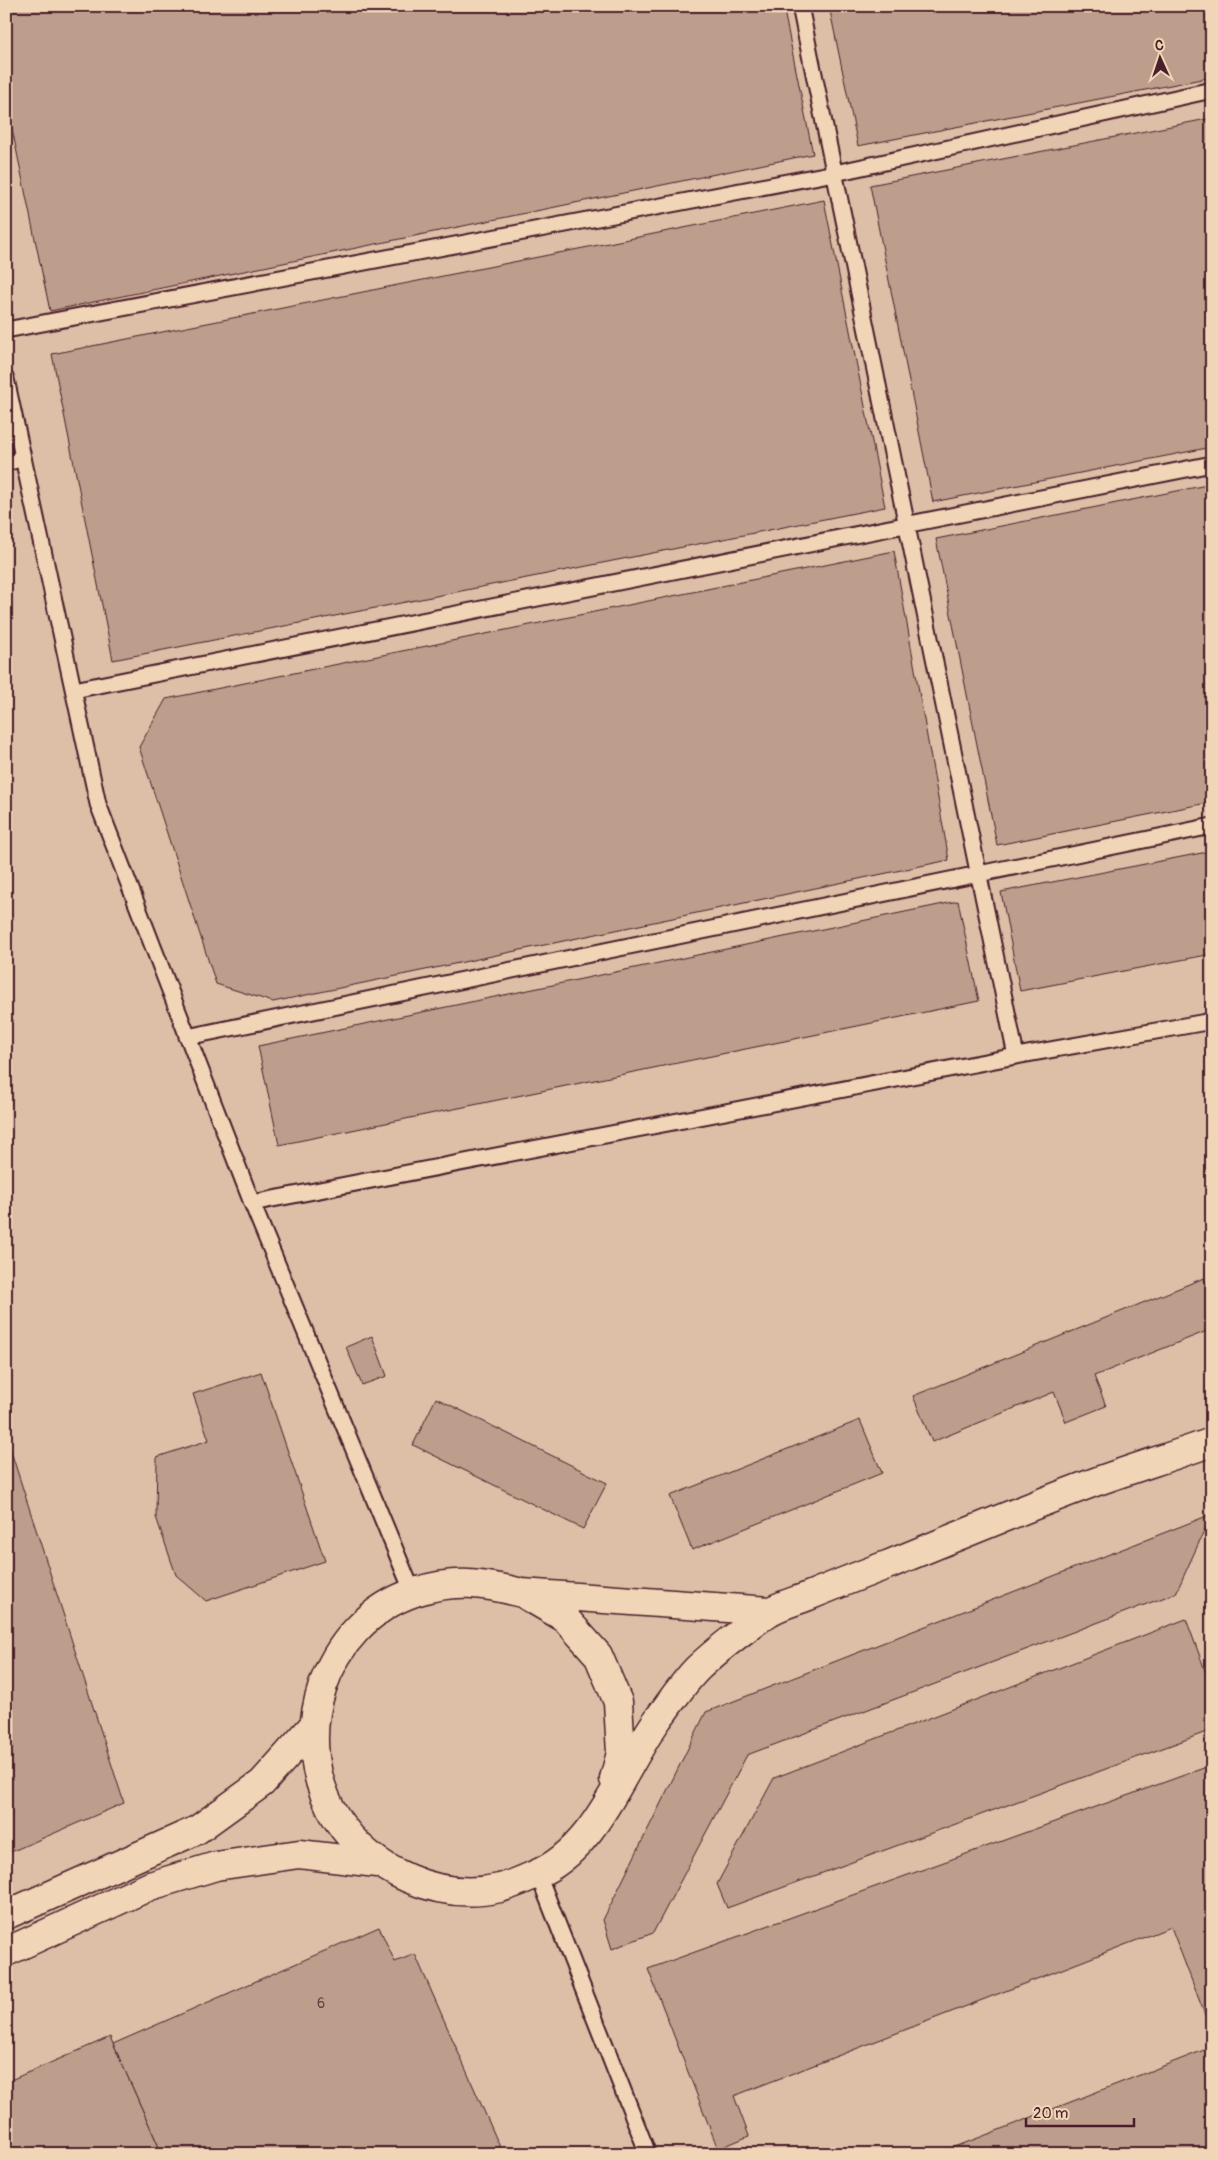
<svg xmlns="http://www.w3.org/2000/svg" width="1218" height="2160" viewBox="0 0 1218 2160" font-family="Pangolin,sans-serif">
  <style>
    .built { fill: #dcbfa6 }
    .building { fill: #bd9d8c; stroke: #4a1f2b }
    .lines { fill: none; stroke-linecap: round; stroke-linejoin: round }
    .lane-casing { stroke: #4a1f2b; stroke-width: 19 }
    .primary-casing { stroke: #4a1f2b; stroke-width: 31 }
    .lane { stroke: #f0d5b7; stroke-width: 15 }
    .primary { stroke: #f0d5b7; stroke-width: 28 }
    .labels { text-anchor: middle; dominant-baseline: central; stroke-width: 4.5; stroke-linejoin: round; paint-order: stroke }
    .number-label { font-size: 14px; fill: #673e43 }
  </style>
  <rect width="100%" height="100%" fill="#e9ceb1"/>
  <filter id="ink" filterUnits="userSpaceOnUse"><feTurbulence type="fractalNoise" baseFrequency=".02" numOctaves="2"/><feDisplacementMap in="SourceGraphic" scale="10" xChannelSelector="R" yChannelSelector="G"/><feConvolveMatrix kernelMatrix="1 2 1 2 8 2 1 2 1" color-interpolation-filters="sRGB"/></filter>
  <g filter="url(#ink)">
    <rect class="built" x="6" y="6" width="1206" height="2148"/>
    <g class="building">
      <polygon points="25,6 783,6 813,154 50,311 6,100 6,10"/>
      <polygon points="829,6 1212,6 1212,77 858,146"/>
      <polygon points="1212,118 1212,447 933,502 870,185"/>
      <polygon points="824,200 885,507 113,660 52,354"/>
      <polygon points="1212,484 1212,802 997,845 936,539"/>
      <polygon points="894,551 949,860 273,1002 216,984 139,747 166,699"/>
      <polygon points="1212,851 1212,954 1020,991 1001,892"/>
      <polygon points="958,901 979,1001 279,1145 258,1046"/>
      <polygon points="1204,1278 1212,1297 1212,1329 1094,1376 1106,1406 1066,1422 1054,1392 932,1442 913,1396"/>
      <polygon points="372,1336 387,1376 362,1385 346,1347"/>
      <polygon points="261,1372 325,1561 206,1601 176,1575 156,1517 157,1457 209,1440 193,1394"/>
      <polygon points="436,1398 607,1483 583,1529 413,1445"/>
      <polygon points="860,1420 882,1473 692,1550 670,1496"/>
      <polygon points="6,1436 124,1803 6,1854"/>
      <polygon points="1212,1514 1176,1593 747,1755 653,1933 612,1949 603,1920 706,1712"/>
      <polygon points="1186,1619 1212,1689 1212,1730 727,1908 717,1884 774,1778"/>
      <polygon points="1212,1765 1212,2033 1171,1927 734,2096 749,2136 718,2149 648,1969"/>
      <polygon points="379,1927 395,1962 415,1954 503,2154 162,2154 113,2044"/>
      <polygon points="110,2037 162,2154 6,2154 6,2082"/>
      <polygon points="1212,2047 1212,2154 937,2154"/>
    </g>
    <g class="lines">
      <g class="lane-casing">
        <g id="lane">
          <polyline points="800,6 1016,1056"/>
          <polyline points="6,330 835,173 1212,90"/>
          <polyline points="6,379 98,804 252,1203 413,1593"/>
          <polyline points="6,463 23,458"/>
          <polyline points="74,690 1212,464"/>
          <polyline points="187,1037 1212,826"/>
          <polyline points="252,1203 1016,1056 1212,1021"/>
          <polyline points="538,1874 648,2154"/>
        </g>
      </g>
      <g class="primary-casing">
        <g id="primary">
          <polyline points="529,1597 565,1618 598,1655 618,1702 621,1753 614,1779"/>
          <path d="M769,1611L522,1593C483,1583 454,1579 415,1592C323,1623 286,1739 337,1819C371,1871 438,1902 500,1888C511,1885 523,1880 534,1875C596,1851 621,1770 658,1719C670,1703 683,1683 698,1668C717,1650 745,1629 766,1614C777,1606 793,1602 806,1597C833,1586 860,1575 887,1565C956,1537 1025,1508 1095,1482C1134,1468 1173,1456 1212,1442"/>
          <polyline points="6,1915 197,1830 262,1783 313,1726"/>
          <polyline points="6,1952 150,1886 216,1866 299,1854 377,1863"/>
        </g>
      </g>
      <use href="#lane" class="lane"/>
      <use href="#primary" class="primary"/>
    </g>
  </g>
  <g class="labels">
    <g class="number-label">
      <text x="321" y="2003">6</text>
    </g>
  </g>
  <rect width="1218" height="2160" fill="none" stroke="#f0d5b7" stroke-width="25"/>
  <rect x="12" y="12" width="1193" height="2135" fill="none" stroke="#4a1f2b" stroke-width="2" filter="url(#ink)"/>
  <g transform="translate(1160 58) rotate(357)" stroke="#f0d5b7" stroke-width="4" paint-order="stroke">
  <path d="M0-4L9 19L0 12L-9 19Z" fill="#4a1f2b"/>
  <text y="-8" font-size="14" font-weight="bold" text-anchor="middle" fill="#4a1f2b">С</text>
  </g>
  <path d="M1026 2118v8h108v-8" fill="none" stroke="#4a1f2b" stroke-width="2.5"/>
  <text x="1033" y="2118" font-size="15" fill="#4a1f2b" stroke="#f0d5b7" stroke-width="4" paint-order="stroke">20 m</text>
</svg>
